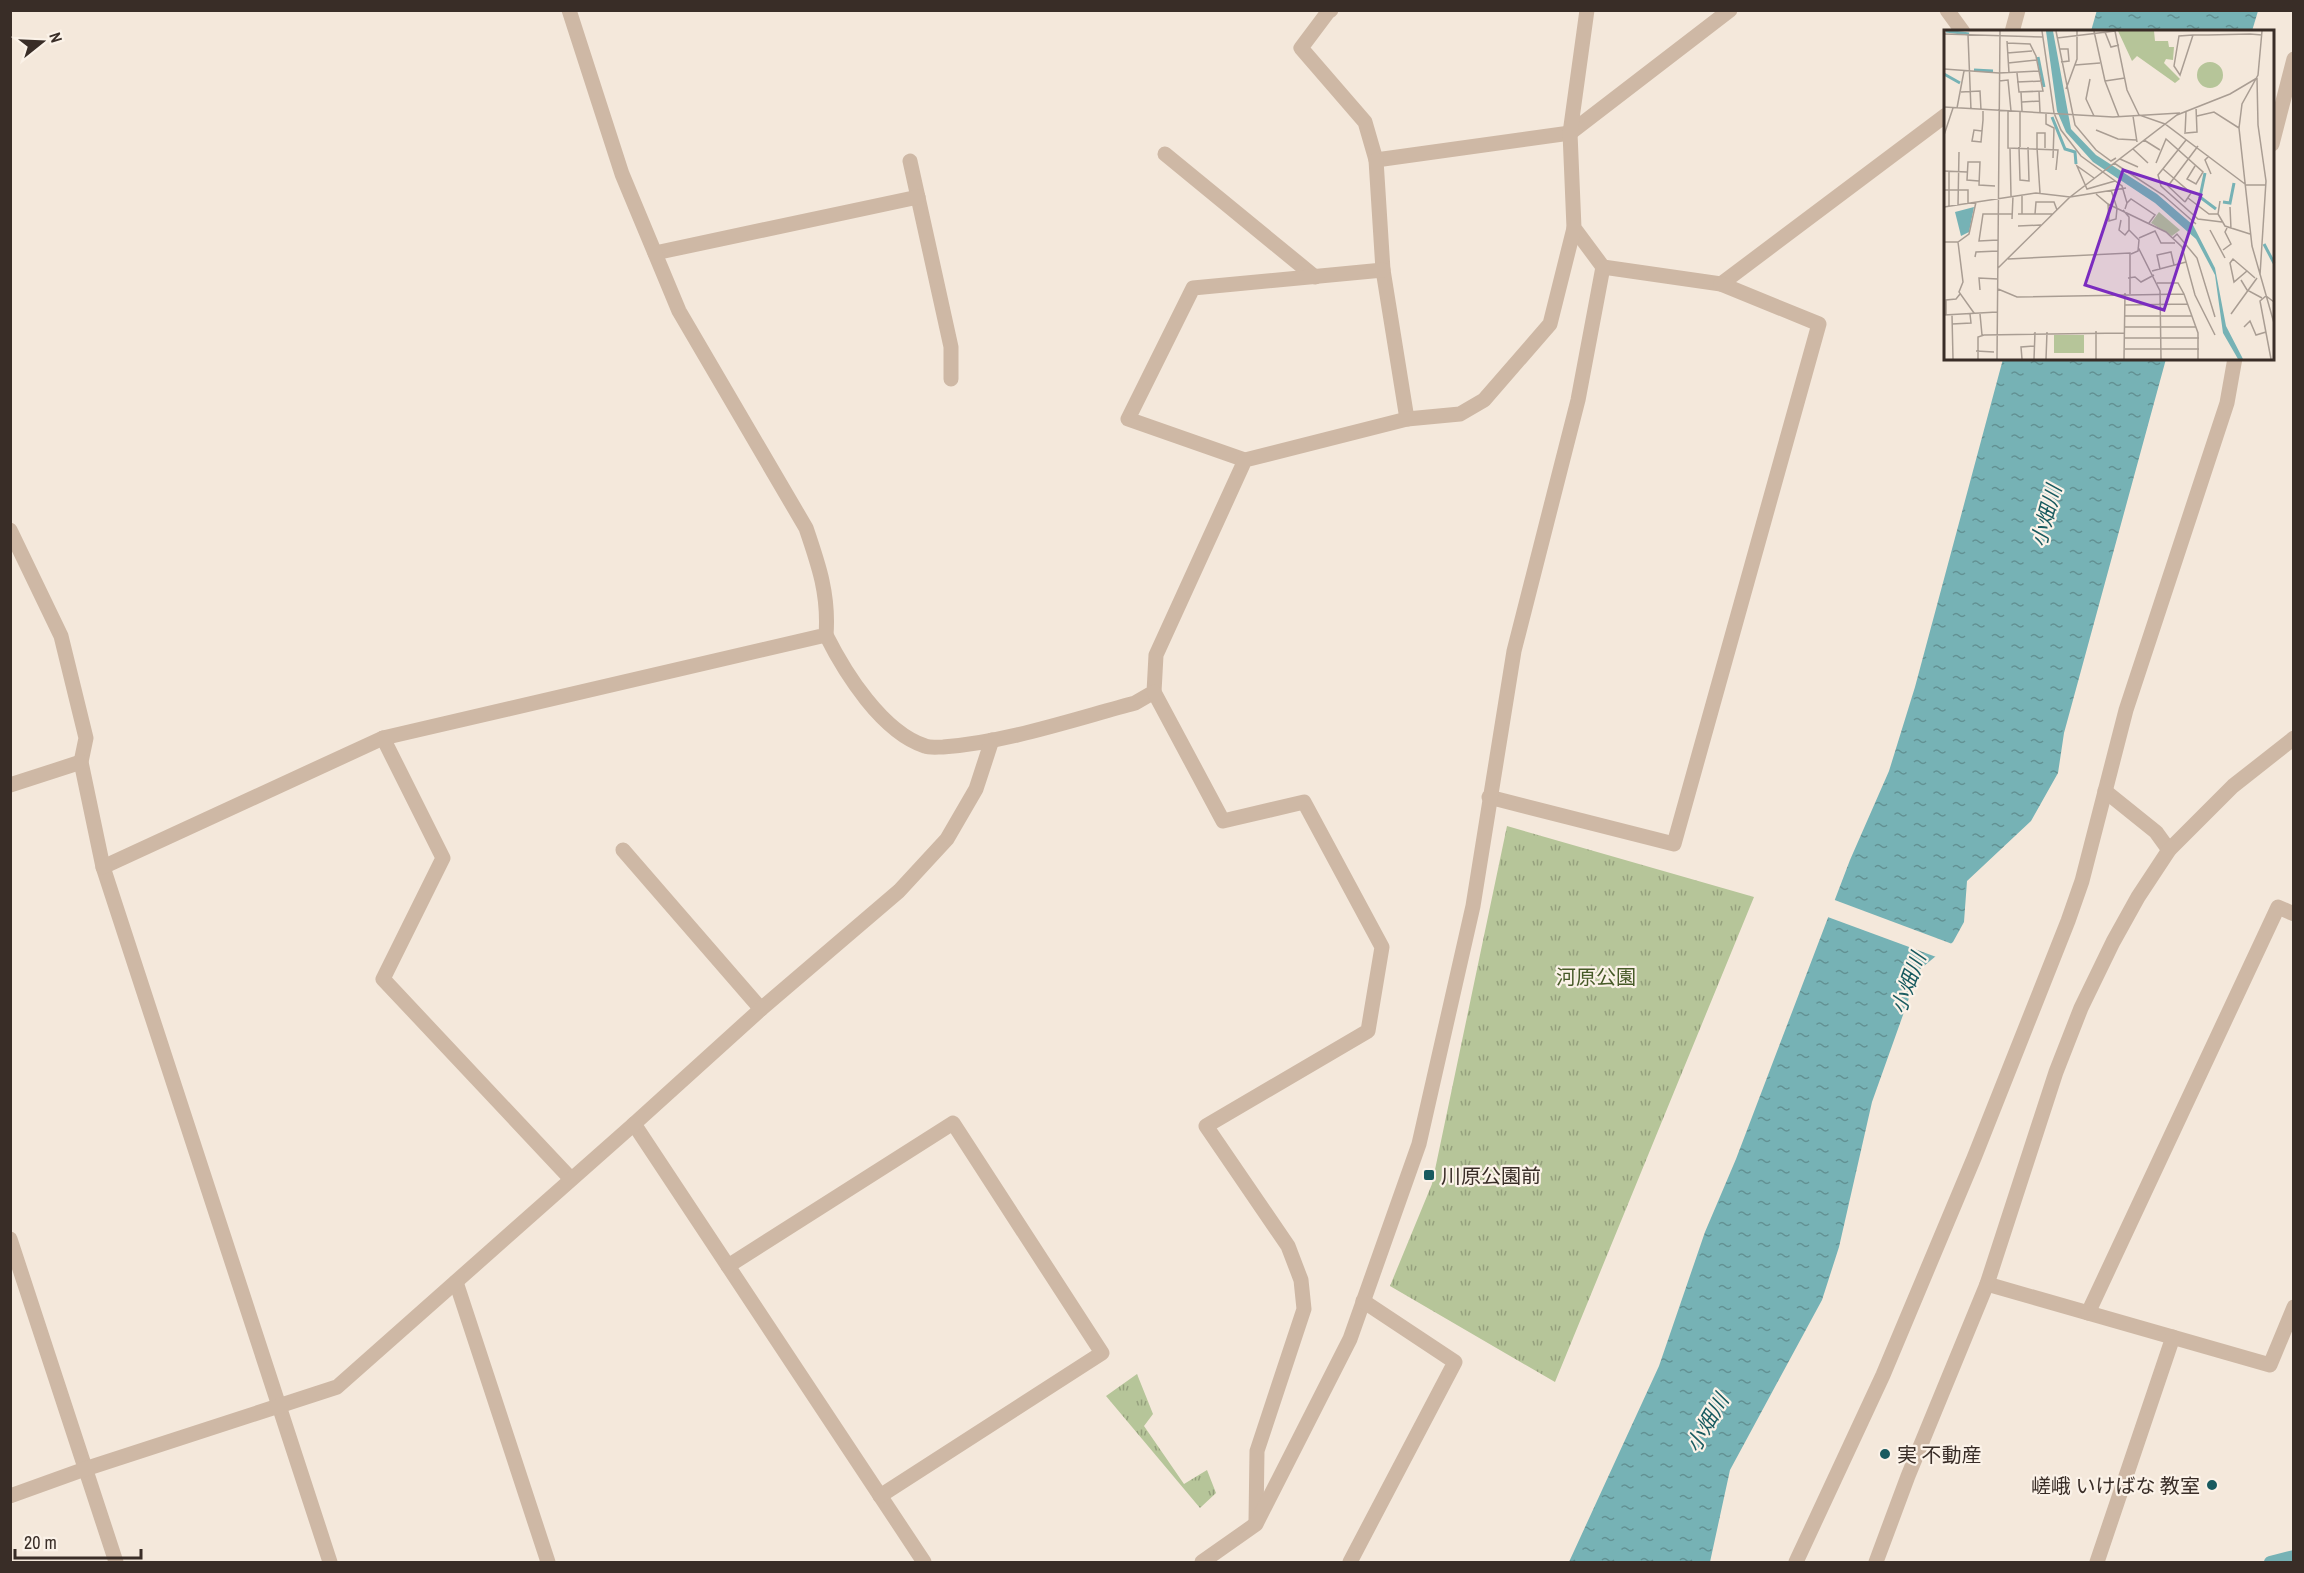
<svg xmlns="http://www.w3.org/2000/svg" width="2304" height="1573" viewBox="0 0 2304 1573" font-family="'Archivo Narrow','Noto Sans JP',sans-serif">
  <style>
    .park { fill: url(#park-tufts) }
    .water { fill: url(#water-ripples) }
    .pier { fill: #f4e8db }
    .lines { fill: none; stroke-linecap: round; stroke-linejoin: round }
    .stream { stroke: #76b2b5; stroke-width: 12 }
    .minor { stroke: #ceb8a5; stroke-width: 15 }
    .poi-dot { fill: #185a5f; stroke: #fbf2e8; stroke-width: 2 }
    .labels { text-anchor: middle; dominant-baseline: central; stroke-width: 4.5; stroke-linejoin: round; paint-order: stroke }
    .park-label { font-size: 20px; fill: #475a28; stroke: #fbf2e8 }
    .poi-label { font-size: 20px; fill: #392d27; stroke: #fbf2e8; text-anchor: start }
    .water-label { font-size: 21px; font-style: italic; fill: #185a5f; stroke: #fbf2e8 }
    .inset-river { fill: none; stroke: #76b2b5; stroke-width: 3 }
    .inset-road { fill: none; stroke: #a99d93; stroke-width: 1.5 }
    .view { fill: #7b2cbf; fill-opacity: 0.15; stroke: #7b2cbf; stroke-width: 3 }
    .inset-edge { fill: none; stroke: #392d27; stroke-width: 3 }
  </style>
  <defs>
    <pattern id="park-tufts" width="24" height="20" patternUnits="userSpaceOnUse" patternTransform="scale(1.5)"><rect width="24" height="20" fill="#b6c599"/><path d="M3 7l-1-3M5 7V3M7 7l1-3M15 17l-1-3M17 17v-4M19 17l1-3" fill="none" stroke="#95a07d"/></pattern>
    <pattern id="water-ripples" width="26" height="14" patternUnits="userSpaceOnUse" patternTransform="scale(1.5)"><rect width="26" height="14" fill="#76b2b5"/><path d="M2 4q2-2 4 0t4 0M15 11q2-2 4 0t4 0" fill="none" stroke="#629193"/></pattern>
  </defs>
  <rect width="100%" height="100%" fill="#f4e8db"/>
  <g class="park">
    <polygon points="1507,826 1754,897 1555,1382 1390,1286 1432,1184"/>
    <polygon points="1137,1374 1153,1414 1144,1426 1184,1484 1207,1470 1216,1493 1200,1508 1106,1396"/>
  </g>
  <g class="water">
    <polygon points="2097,10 2258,10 2258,11 2252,31 2091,31"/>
    <polygon points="2003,359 2166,359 2064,733 2058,773 2031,821 1967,881 1964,922 1953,942 1919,970 1872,1102 1839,1247 1822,1300 1730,1470 1710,1562 1569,1562 1659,1366 1705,1232 1736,1159 1850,860 1889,771 1915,687"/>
  </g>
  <polygon class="pier" points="1832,899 1955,945 1939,958 1825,916"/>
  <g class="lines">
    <polyline class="stream" points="2270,1562 2294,1556"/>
    <g class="minor">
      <polyline points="1331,10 1328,12 1301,48 1365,122 1376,160 1570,133 1730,10"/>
      <polyline points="1587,10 1570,133 1574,228 1603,267 1721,284 1946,115"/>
      <polyline points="1947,10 1963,32"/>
      <polyline points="2012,32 2018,10"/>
      <polyline points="2272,144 2294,59"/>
      <polyline points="1165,154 1315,277"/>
      <polyline points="1376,160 1383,270 1407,419"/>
      <polyline points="910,161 951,347 951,379"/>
      <polyline points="655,253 918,197"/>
      <polyline points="1245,460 1128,419 1193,288 1383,270"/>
      <polyline points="10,530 61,636 86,738 81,762 103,867 330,1562"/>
      <path d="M826,635C845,673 882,732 925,746C930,748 937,747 943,747C1004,743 1075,719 1135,703L1154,692L1156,655L1245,460L1407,419L1460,414L1484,400L1550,324L1574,228"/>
      <polyline points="1154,692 1223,821 1304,802 1382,947 1368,1031 1206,1126 1288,1246 1301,1280 1304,1309 1257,1451 1256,1521"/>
      <polyline points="383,738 443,858 383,979 571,1179"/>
      <polyline points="10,785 81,762"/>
      <polyline points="2105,791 2156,832 2169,850"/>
      <polyline points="1489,797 1674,844 1819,324 1721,284"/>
      <polyline points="623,850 761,1009"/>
      <path d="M103,867L383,738L826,635C829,595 819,566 806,528L679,311L622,174L569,10"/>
      <polyline points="634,1124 924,1562"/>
      <polyline points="10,1239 116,1562"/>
      <polyline points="728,1266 953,1123 1102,1353 880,1496"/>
      <polyline points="456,1282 548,1562"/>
      <polyline points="1987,1284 2270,1365 2294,1307"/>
      <polyline points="2088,1313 2278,907 2294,914"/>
      <polyline points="10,1496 85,1469 337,1387 634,1124 761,1009 899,891 947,839 976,789 992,740"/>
      <polyline points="1202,1562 1256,1524 1350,1339 1419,1144 1473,906 1514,651 1578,400 1603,267"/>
      <polyline points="1350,1562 1455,1362 1363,1301"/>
      <polyline points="1796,1562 1883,1375 1974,1158 2068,921 2082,881 2126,710 2227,403 2235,358"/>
      <polyline points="1876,1562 1908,1476 1987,1284 2056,1072 2081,1008 2113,942 2138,897 2169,850 2233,786 2294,738"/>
      <polyline points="2097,1562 2173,1337"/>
    </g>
  </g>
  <g class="poi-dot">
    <rect x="1423" y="1169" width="12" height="12" rx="3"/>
    <circle cx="1885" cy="1454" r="6"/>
    <circle cx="2212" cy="1485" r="6"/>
  </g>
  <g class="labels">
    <g class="park-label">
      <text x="1596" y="976">河原公園</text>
    </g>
    <g class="poi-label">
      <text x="1441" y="1175">川原公園前</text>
      <text x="1897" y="1454">実 不動産</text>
      <text x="2200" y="1485" text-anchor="end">嵯峨 いけばな 教室</text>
    </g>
    <g class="water-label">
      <text transform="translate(2046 516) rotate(-75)">小畑川</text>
      <text transform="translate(1908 983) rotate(-70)">小畑川</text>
      <text transform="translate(1707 1423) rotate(-60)">小畑川</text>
    </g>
  </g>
  <g transform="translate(1944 30)">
    <rect width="330" height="330" fill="#f4e8db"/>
    <path d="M174,1H210L211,11H224L225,17H230L229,30L222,29L220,33L236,49L231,53L193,26L188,31Z" fill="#b6c599"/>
    <path d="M215,182L236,200L228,206L207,193Z" fill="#b6c599"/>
    <path d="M253 45a13 13 0 1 1 26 0a13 13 0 1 1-26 0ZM110,305H140V323H110Z" fill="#b6c599"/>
    <path d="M102,1H109L127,99L152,125L213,164L249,195L271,238L282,296L299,329H294L279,303L271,245L252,209L211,173L149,132L122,102L113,81ZM30,177L25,202L17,206L11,182Z" fill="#76b2b5"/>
    <path class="inset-river" d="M2,1L25,4M94,27L100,57M30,40L49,41M0,44L16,53M108,87L121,119L131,122L132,134M261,143L256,167L272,179M279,172L286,173L290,153M320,214L330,233"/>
    <path class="inset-road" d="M98,1L110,83L117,100L137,126L178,156L183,173L181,179M112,1L131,95L152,120L167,131L172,128M150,1L161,51L175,87M171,1L183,60L195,85L221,94L301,154M318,1L314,45L298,74L295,98L308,216L330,293M161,2L167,17L175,15M0,4L99,7M24,5L27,80M249,5L236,45L230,36L235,6L249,5H264L306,4L318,5M113,8L171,1M63,11L65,43M63,13L86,14L92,26L99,61L75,62L73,43M115,19H124L125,31L117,32M63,23L88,21M64,33L93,30M131,35L156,33M0,39L55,43L95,41M313,48L314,95L322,151L316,245M146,49L142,69L150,86M55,51L64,50L67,81M161,51L181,48M73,52L98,51M122,59L133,29V1M95,61L96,82M17,62L36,61L37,80M77,62L78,81M78,72L96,71M0,77L169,87L236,83M13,78L20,41M64,81V118L114,120L112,140M76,82V117M102,83V94L110,98L109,128M189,86L193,112M253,86L270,82L295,98M152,100L174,109L192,110M38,101L30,100L28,111L37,112L39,90V81M242,103L253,102L252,77M241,104L242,82M0,105L9,78M200,110L216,120M242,110L214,145L217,156L254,189L278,192M75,117L76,150L85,151L84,117M66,118L67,166M93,118L96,163M93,118V103H101V118M189,119L204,133M265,126L261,130L267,144M176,129L194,137M170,133L219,165L252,194M212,133L222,109L259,142L252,154L243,149L251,136M219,139L247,163L241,172M0,141L23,142M5,141V176M150,148L133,136L143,159L171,151M35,151L23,150L24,132H36L35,155L51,156M302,155H321M0,160H24V173M152,164L164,174L222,202L238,217L251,265L271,305M244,168L265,184H274M276,171L274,184L281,196L306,204M241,172L224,156L254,116M183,173L187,169L211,185L205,193M164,174L165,191L172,189L173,178L167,160M14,175L15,122M0,177L92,163L126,167L233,85L286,64L313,48M286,177L287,199M179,180L185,187V200L195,210L194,221L187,224M74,184H109M78,184V165M91,184L92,172H110L113,180M68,189L69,166M177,190L175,200L181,205L185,200M74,196L97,195M266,200L281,228M195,208L211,201L217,213H231M229,208L233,204L253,228L271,287M54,210L35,211L39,184H68M0,212H14L25,204L32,172M14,212L19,252L15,262L30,283M194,217L216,261L217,329M279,220L287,214L281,202L283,198M31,227L32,222L54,221M64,229L186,223V264M54,238L126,167L182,158M216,239L213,225L227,222L230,235M208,241L242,232M303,241L289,229L286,233L290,252L303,241L311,248M184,248L191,247L197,252L210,245M297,250L303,260L318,268M213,253H234L240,264L254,303V329M54,259L73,267L240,264M36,260L35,248L54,249M181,275L244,274M36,284L38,305M287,284L313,248M0,285L53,282M2,285V270L12,269L16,264M8,285L9,329M181,286H248M8,294L27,293L26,284M181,297H252M300,297L306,291L312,305L322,302M152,301V329M181,308H255M181,319H255M32,321L50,322M34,329V307L40,305L181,303M53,329L56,1M78,329L77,317L90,316M90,329L91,302M102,329L103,302M180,329L181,263M327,329L316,271L322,266L330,272"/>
    <path class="view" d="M179,140L257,165L220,280L141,255Z"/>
    <rect width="330" height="330" class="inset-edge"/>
  </g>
  <rect width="2304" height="1573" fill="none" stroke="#392d27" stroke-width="24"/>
  <g transform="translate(42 42) rotate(72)" stroke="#fbf2e8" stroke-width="4.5" paint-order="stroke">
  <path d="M0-4.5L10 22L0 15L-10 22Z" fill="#392d27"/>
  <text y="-9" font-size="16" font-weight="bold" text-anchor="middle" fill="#392d27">N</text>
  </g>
  <path d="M15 1549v9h126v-9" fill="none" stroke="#392d27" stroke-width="3"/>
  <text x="24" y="1549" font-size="18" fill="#392d27" stroke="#fbf2e8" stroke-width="4.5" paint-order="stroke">20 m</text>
</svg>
